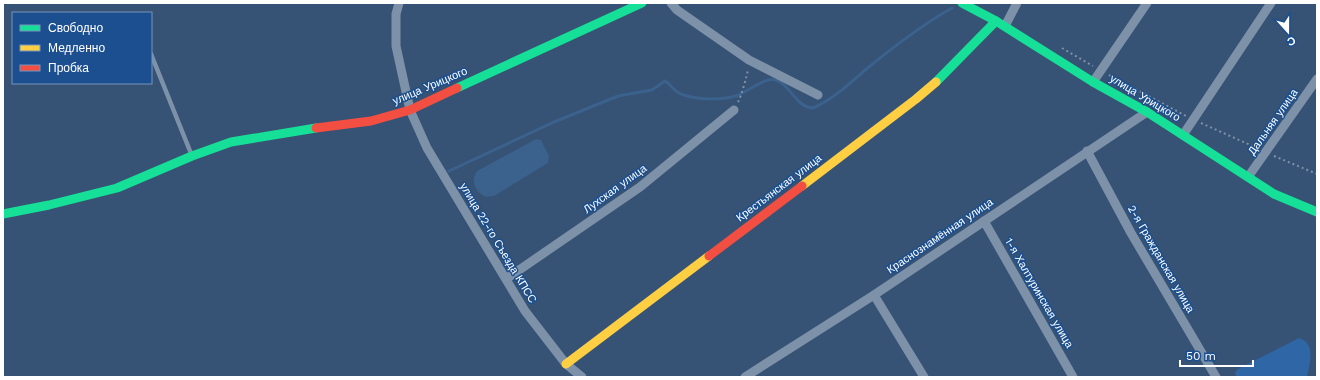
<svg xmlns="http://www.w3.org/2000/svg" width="1320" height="380" viewBox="0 0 1320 380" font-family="'Work Sans',sans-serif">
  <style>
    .green { fill: #2f66a5 }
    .water { fill: #3b618d }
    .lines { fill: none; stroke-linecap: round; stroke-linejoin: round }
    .stream { stroke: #3b618d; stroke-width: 3 }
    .path { stroke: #7d92a8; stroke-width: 2; stroke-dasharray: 2 3; stroke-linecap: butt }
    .lane { stroke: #7d92a8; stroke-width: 4.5 }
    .street { stroke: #7d92a8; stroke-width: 9 }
    .fast { stroke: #16e098; stroke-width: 9 }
    .slow { stroke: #ffcf43; stroke-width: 9 }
    .jam { stroke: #f24e42; stroke-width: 9 }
    .labels { text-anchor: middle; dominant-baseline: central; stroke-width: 3; stroke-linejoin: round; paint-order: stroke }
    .street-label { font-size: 11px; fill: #fff; stroke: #1b4f8f }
  </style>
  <rect width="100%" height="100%" fill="#365274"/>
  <path class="green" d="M1299,338C1317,344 1309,364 1307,377H1236L1235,372L1238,369Z"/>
  <path class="water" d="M536,139L541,140L549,156L548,163L494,196L486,197C476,193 470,182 477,171Z"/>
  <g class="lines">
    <path class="stream" d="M449,171L554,122L618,96L652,90L665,81C670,83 673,92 684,95C698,100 722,100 736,96C747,92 765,77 775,80C791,84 795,107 813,108C834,99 852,81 870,66C896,45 923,24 952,8"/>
    <g class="path">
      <polyline points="1062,48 1093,66"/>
      <polyline points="1109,75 1186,116"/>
      <path d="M738,102C741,97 747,76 748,69"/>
      <polyline points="1201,123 1257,148"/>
      <polyline points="1274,156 1317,174"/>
    </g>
    <polyline class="lane" points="151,54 192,156"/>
    <g class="street">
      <polyline points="399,3 396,14 396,46 410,110 427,148 525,311 566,364 582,377"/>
      <polyline points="671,3 677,10 749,60 818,95"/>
      <polyline points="1005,26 1017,3"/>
      <polyline points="1093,82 1147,3"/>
      <polyline points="1183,135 1271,3"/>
      <polyline points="1087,151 1131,233 1216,377"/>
      <polyline points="1248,177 1317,79"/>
      <polyline points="984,221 1073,377"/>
      <polyline points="506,279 640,187 734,110"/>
      <polyline points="874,295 924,377"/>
      <polyline points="745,377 874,295 1147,112"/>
    </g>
    <g class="fast">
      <polyline points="962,3 996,21 1093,82 1147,112 1274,194 1317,212"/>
      <polyline points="936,82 996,21"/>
      <polyline points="457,88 642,3"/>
      <polyline points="3,214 49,205 117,188 192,156 231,142 316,128"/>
    </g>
    <g class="slow">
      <polyline points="802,186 916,99 936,82"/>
      <polyline points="566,364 709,256"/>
    </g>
    <g class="jam">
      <polyline points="316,128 371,121 410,110 457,88"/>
      <polyline points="709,256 802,186"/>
    </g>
  </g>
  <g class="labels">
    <g class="street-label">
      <text transform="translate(430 86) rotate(-23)">улица Урицкого</text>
      <text transform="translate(1145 98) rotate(31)">улица Урицкого</text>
      <text transform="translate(1273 122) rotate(-55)">Дальняя улица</text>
      <text transform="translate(779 188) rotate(-37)">Крестьянская улица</text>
      <text transform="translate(615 189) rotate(-36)">Лухская улица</text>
      <text transform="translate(940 236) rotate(-34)">Краснознамённая улица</text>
      <text transform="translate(498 243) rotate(59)">улица 22-го Съезда КПСС</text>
      <text transform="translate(1161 259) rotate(60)">2-я Гражданская улица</text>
      <text transform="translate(1039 293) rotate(60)">1-я Халтуринская улица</text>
    </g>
  </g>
  <rect width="1320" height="380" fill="none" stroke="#ffffff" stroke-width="8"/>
  <rect x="12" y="12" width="140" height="72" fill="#1b4f8f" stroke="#7695bc"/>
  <rect x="20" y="25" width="20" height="6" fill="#16e098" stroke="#7695bc"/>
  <text x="48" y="32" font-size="12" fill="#ffffff">Свободно</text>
  <rect x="20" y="45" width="20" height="6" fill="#ffcf43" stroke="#7695bc"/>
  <text x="48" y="52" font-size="12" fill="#ffffff">Медленно</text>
  <rect x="20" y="65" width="20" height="6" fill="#f24e42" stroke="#7695bc"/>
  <text x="48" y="72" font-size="12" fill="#ffffff">Пробка</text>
  <g transform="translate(1288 32) rotate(159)" stroke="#1b4f8f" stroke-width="3" paint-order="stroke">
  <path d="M0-3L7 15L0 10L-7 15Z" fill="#ffffff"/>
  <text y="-6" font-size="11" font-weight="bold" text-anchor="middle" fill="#ffffff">С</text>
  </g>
  <path d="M1180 360v6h73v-6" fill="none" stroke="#ffffff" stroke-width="2"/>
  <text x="1186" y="360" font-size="12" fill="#ffffff" stroke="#1b4f8f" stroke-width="3" paint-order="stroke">50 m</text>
</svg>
